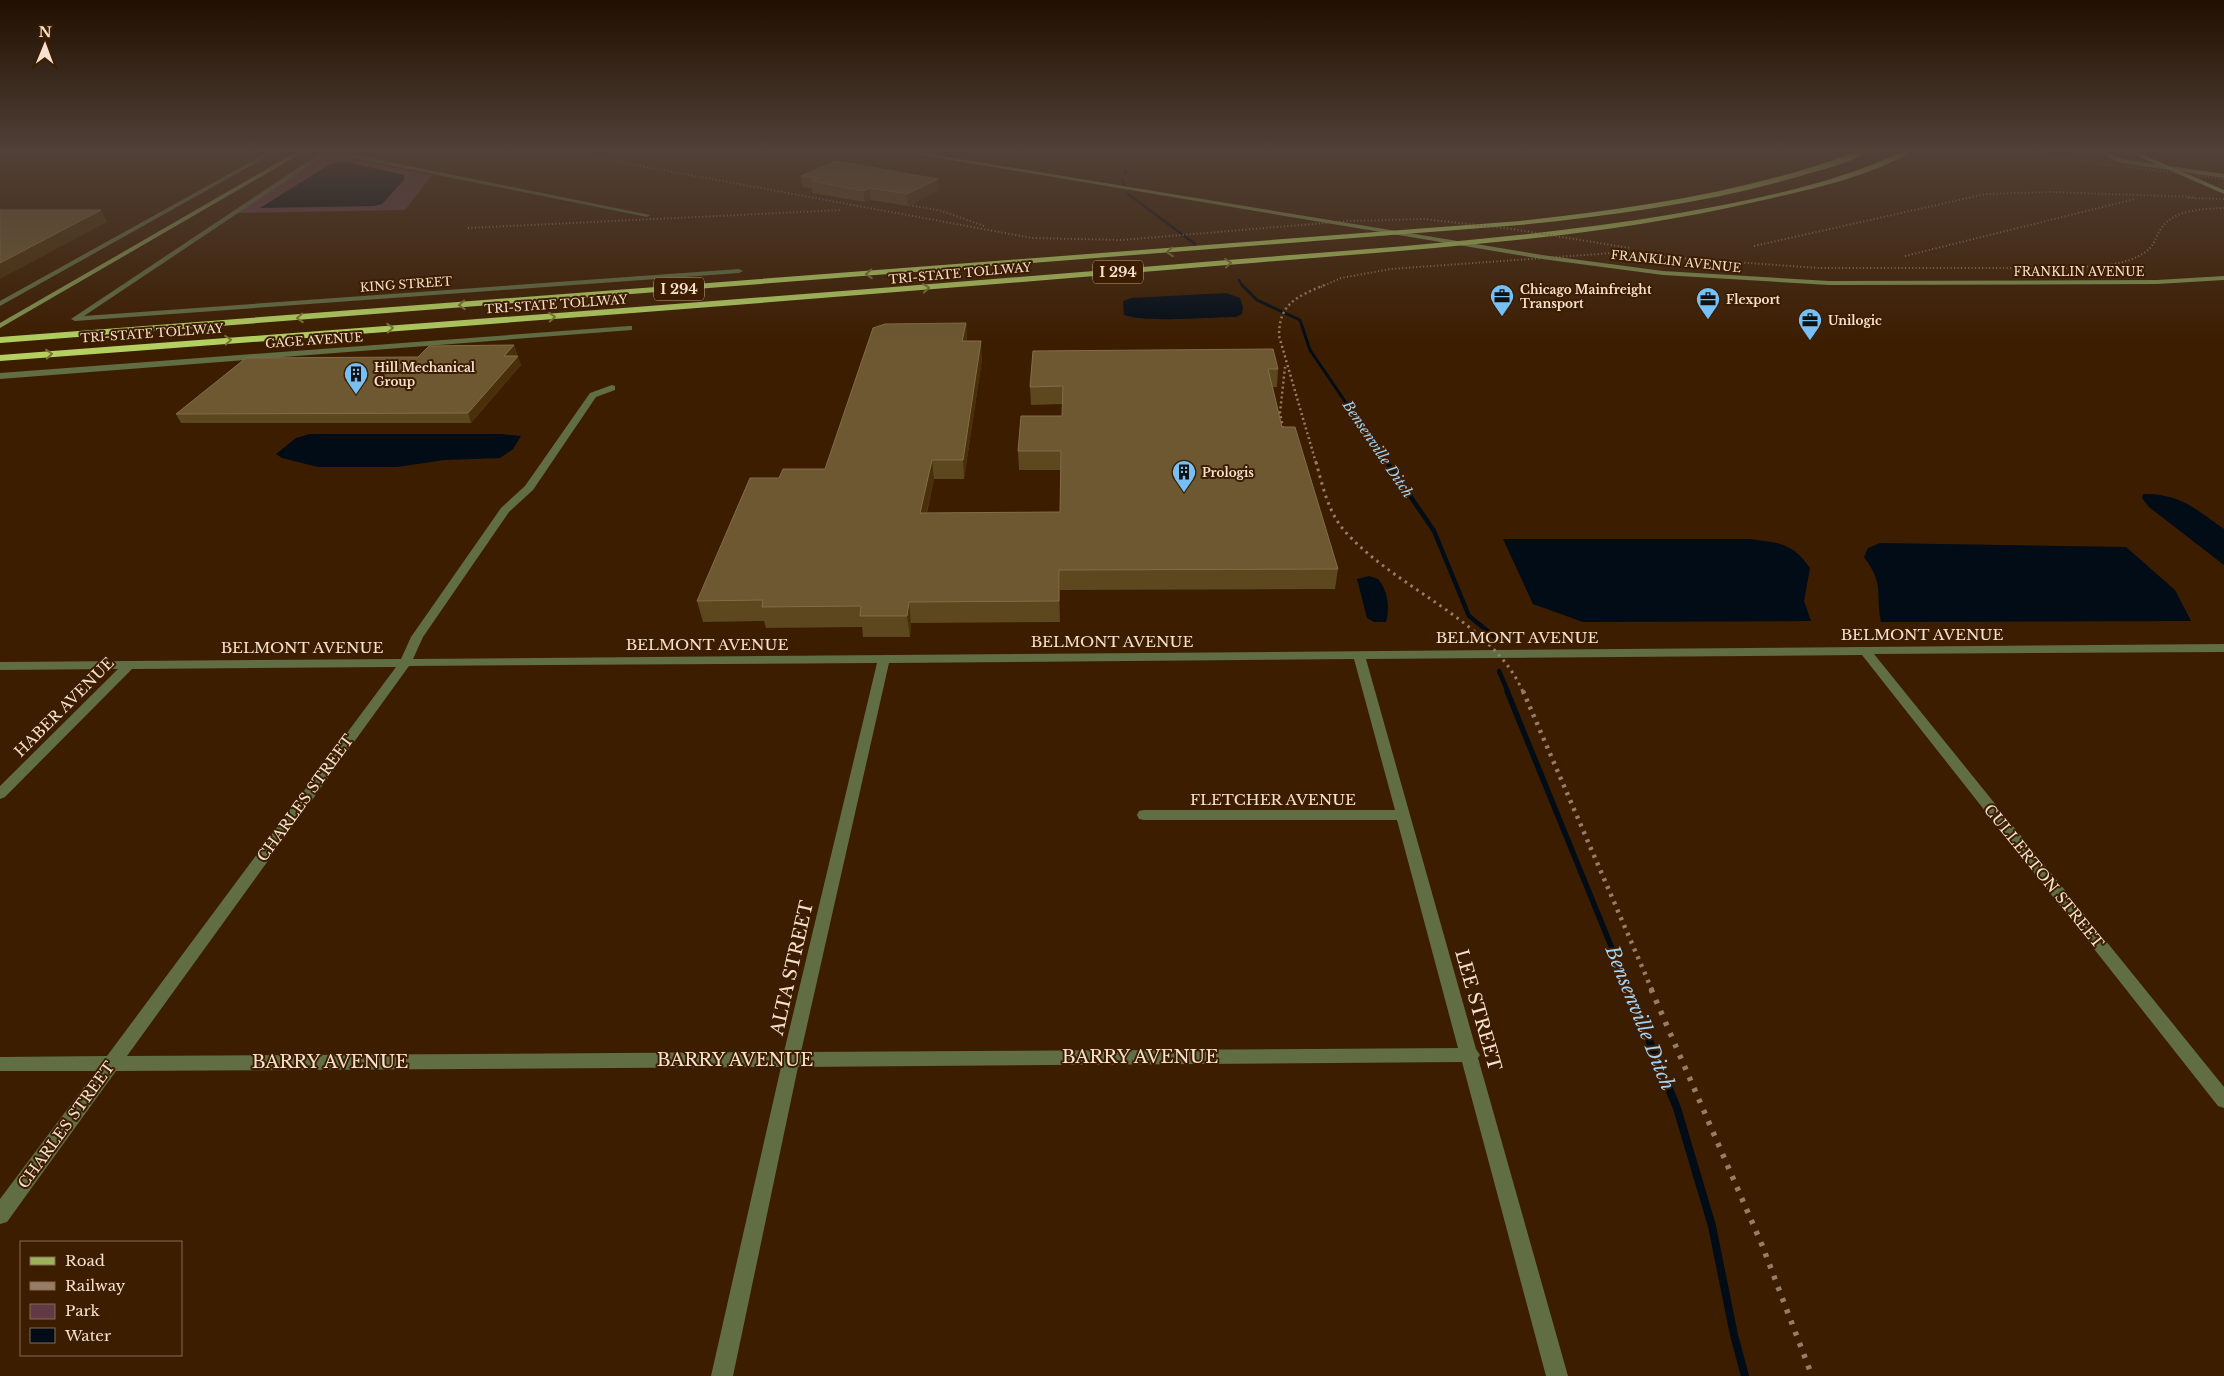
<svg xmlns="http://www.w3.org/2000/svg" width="2224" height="1376" viewBox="0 0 2224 1376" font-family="'Libre Baskerville',serif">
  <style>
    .green { fill: #613a45 }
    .water { fill: #010c17 }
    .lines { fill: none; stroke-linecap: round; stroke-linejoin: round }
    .stream-far4 { stroke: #010c17; stroke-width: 2.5 }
    .stream-far3 { stroke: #010c17; stroke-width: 3 }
    .stream-far2 { stroke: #010c17; stroke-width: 4.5 }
    .stream-far1 { stroke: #010c17; stroke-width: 5.5 }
    .stream { stroke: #010c17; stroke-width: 8 }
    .street { fill: #616d43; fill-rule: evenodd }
    .secondary { fill: #829550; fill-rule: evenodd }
    .primary { fill: #9cb459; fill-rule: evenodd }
    .highway { fill: #b3d061; fill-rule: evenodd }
    .rail-far4 { stroke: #987d66; stroke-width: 2; stroke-dasharray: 1 2.5; stroke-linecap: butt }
    .rail-far3 { stroke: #987d66; stroke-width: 2.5; stroke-dasharray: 2 3; stroke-linecap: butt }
    .rail-far2 { stroke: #987d66; stroke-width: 3; stroke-dasharray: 2.5 4.5; stroke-linecap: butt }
    .rail-far1 { stroke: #987d66; stroke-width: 4.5; stroke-dasharray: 3 5.5; stroke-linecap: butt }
    .rail { stroke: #987d66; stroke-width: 5.5; stroke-dasharray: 4 8; stroke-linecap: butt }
    .wall { fill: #5d471e }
    .shaded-wall { fill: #49300a }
    .building { fill: #6d5831; stroke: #826d4a }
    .oneway { stroke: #787630 }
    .labels { text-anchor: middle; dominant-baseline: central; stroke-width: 4; stroke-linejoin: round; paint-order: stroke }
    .far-street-label { font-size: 12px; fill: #f6e0cf; stroke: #3c1d00 }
    .far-poi-label { font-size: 12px; font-weight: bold; fill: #f6e0cf; stroke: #3c1d00; text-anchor: start }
    .shield { fill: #3c1d00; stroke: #bea691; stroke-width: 1 }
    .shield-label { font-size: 14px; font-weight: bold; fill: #f6e0cf }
    .far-water-label { font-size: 14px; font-style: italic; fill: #a4d1f3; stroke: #3c1d00 }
    .street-label { font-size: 15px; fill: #f6e0cf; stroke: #3c1d00 }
    .near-street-label { font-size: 18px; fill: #f6e0cf; stroke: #3c1d00 }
    .near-water-label { font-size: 19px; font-style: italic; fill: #a4d1f3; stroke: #3c1d00 }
  </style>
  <rect width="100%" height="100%" fill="#3c1d00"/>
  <polygon class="green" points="332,155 432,175 405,210 236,213 319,159"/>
  <g class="water">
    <polygon points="337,162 347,162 404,175 404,180 382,204 374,206 260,208 330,164"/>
    <path d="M1226,293L1240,298L1243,307L1242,314L1236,317C1210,317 1145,323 1124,315L1123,301L1131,298Z"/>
    <polygon points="310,434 501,434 521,436 513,449 500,458 444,460 397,467 318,467 282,458 276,454 296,438"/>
    <path d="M2143,494C2181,494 2194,508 2224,529V565L2149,507L2142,498Z"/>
    <path d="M1503,539H1749C1779,543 1792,542 1810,568L1804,601L1811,621L1583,622L1533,604Z"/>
    <path d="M1880,543L2126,547L2175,590L2191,621L1881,622C1875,591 1885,586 1864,557L1868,548Z"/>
    <path d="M1369,576L1378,579C1388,590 1390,609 1386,622H1374L1367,618L1357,579Z"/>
  </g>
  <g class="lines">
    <g class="stream-far4">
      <polyline points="1125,174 1126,171"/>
      <polyline points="1122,179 1124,185"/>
      <polyline points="1128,194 1195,244"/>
      <polyline points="1239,280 1243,287"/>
    </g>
    <polyline class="stream-far3" points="1242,285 1257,300 1300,320 1310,350 1387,463"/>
    <g class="stream-far2">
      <polyline points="1387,462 1434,531 1469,616 1495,637"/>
      <polyline points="1499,671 1508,692"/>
    </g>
    <polyline class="stream-far1" points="1507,691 1629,990"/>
    <polyline class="stream" points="1628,989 1677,1108 1712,1226 1734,1335 1745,1376"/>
    <g class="street">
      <polygon points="0,150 92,150 89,152 0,152"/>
      <polygon points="272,150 279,150 0,306 0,301"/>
      <polygon points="319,150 331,150 650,215 647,217 328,153 84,316 739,269 743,271 739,273 75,321 71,319 322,152"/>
      <polygon points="629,326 632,326 632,330 0,379 0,373"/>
      <path d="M612,385L615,386V390L596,397L533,490L509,512L423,637L413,659L2224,644V652L1874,654L2224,1087V1108L2218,1106L1862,655L1366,659L1476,1049L1480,1055L1478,1058L1568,1376H1546L1462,1062L798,1067L733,1376H711L781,1067L116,1071L7,1222L0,1224V1199L96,1071H0V1057L107,1056L396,667L132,669L5,797L0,799V786L118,669L0,670V662L401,659L411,637L501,508L525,486L590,393ZM1354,659L1395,810H1144L1139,811L1137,815L1139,819L1144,820H1397L1458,1048L801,1052L889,663ZM877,663L784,1052L127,1056L409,666Z"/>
    </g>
    <g class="secondary">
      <polygon points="300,150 307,150 0,328 0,323"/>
      <polygon points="892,150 905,150 1542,255 1663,271 1829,281 2157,280 2224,276 2224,280 2157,284 1829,285 1663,275 1542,259"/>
      <polygon points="2094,150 2102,150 2122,159 2224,174 2224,178 2121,163"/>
    </g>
    <polygon class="primary" points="2124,150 2132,150 2224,190 2224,194"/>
    <g class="highway">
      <path d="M1861,150H1870C1856,161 1825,169 1807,174C1713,202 1617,215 1520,225L0,343V337L1520,221C1637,208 1751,192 1861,150Z"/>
      <path d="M1906,150H1914C1868,178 1811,189 1759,201C1588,241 1412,249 1239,264C826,299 413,330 0,361V355C401,325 802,295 1203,262C1360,249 1518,240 1674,214C1752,200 1833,185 1906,150Z"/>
    </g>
    <g class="rail-far4">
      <polyline points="554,150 1032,238 1122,240 1349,221 1424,219 1512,229 1630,248"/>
      <polyline points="1993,150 2224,179"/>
      <polyline points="2188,198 2224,199"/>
      <polyline points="909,205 942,211 984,226"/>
      <polyline points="468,228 842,210"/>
      <polyline points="1754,246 1986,194 2052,192 2194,197"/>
      <polyline points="1905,256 2135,199"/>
      <path d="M1321,287L1341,278L1391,269L1613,253L1817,268H2062C2088,266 2121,268 2144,253C2154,247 2155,238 2161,229C2173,209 2204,209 2224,208"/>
    </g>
    <g class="rail-far3">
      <polyline points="1284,433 1280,413 1285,367"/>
      <path d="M1316,463L1279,336C1279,303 1297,297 1324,285"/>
    </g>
    <path class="rail-far2" d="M1316,462C1322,484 1328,511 1343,529C1393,588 1492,620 1523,692"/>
    <polyline class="rail-far1" points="1523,691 1652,990"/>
    <polyline class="rail" points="1651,989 1762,1245 1812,1376"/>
  </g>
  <g class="wall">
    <polygon points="801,176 938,179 939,190 908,206 871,200 865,202 813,193 812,188 803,187"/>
    <polygon points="966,323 967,341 982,359 964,479 934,479 927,513 1060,512 1061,470 1019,470 1018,451 1062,416 1063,404 1031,405 1030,387 1033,351 1278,369 1277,387 1273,387 1282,427 1338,569 1335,589 1060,590 1060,622 911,623 910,637 863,637 862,627 766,628 764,621 703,622 697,601 779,478 825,469"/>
    <polygon points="514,345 517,354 516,356 521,365 471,423 181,423 176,414"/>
  </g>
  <g class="shaded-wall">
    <polygon points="938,179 939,190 908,206 907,194"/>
    <polygon points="870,188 871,200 865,202 863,191"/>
    <polygon points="101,210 107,222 0,279 0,263"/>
    <polygon points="966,323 967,340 963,359 962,341"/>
    <polygon points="981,341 982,359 964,479 963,460"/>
    <polygon points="514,345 517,354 507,365 504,356"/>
    <polygon points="518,356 521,365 471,423 468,413"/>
    <polygon points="932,460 934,479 922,533 920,513"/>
    <polygon points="1059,570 1060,590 1060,622 1059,601"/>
    <polygon points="909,602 911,623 910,637 907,616"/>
  </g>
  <g class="building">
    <polygon points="835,161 938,179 907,194 870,188 863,191 811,181 817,178 801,176"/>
    <polygon points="0,210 101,210 0,263"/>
    <polygon points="966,323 962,341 981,341 963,460 932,460 920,513 1060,512 1061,451 1018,451 1021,416 1062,416 1063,386 1030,387 1033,351 1273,349 1278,369 1268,369 1282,427 1295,427 1338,569 1059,570 1059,601 909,602 907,616 860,616 861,606 762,607 763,600 697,601 750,478 779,478 783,469 825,469 873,328 885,324"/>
    <polygon points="514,345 504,356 518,356 468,413 176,414 246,358 418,357 429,346"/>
  </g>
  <defs><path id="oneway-chevron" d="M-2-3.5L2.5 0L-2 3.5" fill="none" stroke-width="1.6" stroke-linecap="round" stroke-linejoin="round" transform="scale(1.25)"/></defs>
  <g class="oneway">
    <use href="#oneway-chevron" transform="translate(1170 252) rotate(176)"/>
    <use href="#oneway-chevron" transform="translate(1228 263) rotate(-5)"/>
    <use href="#oneway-chevron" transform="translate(869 274) rotate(176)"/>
    <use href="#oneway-chevron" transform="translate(926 288) rotate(-5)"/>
    <use href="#oneway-chevron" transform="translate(462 305) rotate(176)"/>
    <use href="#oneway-chevron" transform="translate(552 317) rotate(-4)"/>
    <use href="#oneway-chevron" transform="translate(300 318) rotate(176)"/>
    <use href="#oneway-chevron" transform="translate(390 328) rotate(-4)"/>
    <use href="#oneway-chevron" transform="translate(228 340) rotate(-4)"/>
    <use href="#oneway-chevron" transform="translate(49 354) rotate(-5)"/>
  </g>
  <linearGradient id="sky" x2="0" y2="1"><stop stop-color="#211000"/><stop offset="0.44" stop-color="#504037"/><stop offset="1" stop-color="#504037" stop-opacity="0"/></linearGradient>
  <rect width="2224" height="343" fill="url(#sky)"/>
  <defs>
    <g id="office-pin" transform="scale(1.25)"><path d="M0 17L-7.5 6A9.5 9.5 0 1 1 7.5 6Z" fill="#76c0f6" stroke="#3c1d00"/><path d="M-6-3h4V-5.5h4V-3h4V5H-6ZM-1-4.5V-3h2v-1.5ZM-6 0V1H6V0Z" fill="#111"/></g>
    <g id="building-pin" transform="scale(1.25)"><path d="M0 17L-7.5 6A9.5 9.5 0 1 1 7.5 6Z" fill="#76c0f6" stroke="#3c1d00"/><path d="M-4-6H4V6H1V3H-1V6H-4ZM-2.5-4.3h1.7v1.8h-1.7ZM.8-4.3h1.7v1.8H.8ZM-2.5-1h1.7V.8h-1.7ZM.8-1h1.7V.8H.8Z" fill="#111"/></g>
  </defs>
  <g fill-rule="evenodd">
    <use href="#office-pin" x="1502" y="296"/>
    <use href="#office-pin" x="1708" y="299"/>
    <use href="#office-pin" x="1810" y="320"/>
    <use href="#building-pin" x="356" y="374"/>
    <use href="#building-pin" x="1184" y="472"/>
  </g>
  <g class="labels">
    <g class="far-street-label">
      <text transform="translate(1676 261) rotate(6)">FRANKLIN AVENUE</text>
      <text x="2079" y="271">FRANKLIN AVENUE</text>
      <text transform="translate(960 273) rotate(-5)">TRI-STATE TOLLWAY</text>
      <text transform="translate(406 284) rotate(-4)">KING STREET</text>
      <text transform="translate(556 304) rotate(-4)">TRI-STATE TOLLWAY</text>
      <text transform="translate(152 333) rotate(-4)">TRI-STATE TOLLWAY</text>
      <text transform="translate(314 340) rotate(-4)">GAGE AVENUE</text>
    </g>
    <g class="far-poi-label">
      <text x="1520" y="289">Chicago Mainfreight<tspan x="1520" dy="14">Transport</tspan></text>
      <text x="1726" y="299">Flexport</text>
      <text x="1828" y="320">Unilogic</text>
      <text x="374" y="367">Hill Mechanical<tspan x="374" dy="14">Group</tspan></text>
      <text x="1202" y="472">Prologis</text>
    </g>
    <g class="shield">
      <rect x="1093" y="260.5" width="50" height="23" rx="4"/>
      <rect x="654" y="277.5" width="50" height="23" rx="4"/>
    </g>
    <g class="shield-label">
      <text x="1118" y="272">I 294</text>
      <text x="679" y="289">I 294</text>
    </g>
    <g class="far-water-label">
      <text transform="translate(1378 449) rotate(56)">Bensenville Ditch</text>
    </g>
    <g class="street-label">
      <text x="1922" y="634">BELMONT AVENUE</text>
      <text x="1517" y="637">BELMONT AVENUE</text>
      <text x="1112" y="641">BELMONT AVENUE</text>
      <text x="707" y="644">BELMONT AVENUE</text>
      <text x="302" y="647">BELMONT AVENUE</text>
      <text transform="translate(64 707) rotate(-45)">HABER AVENUE</text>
      <text transform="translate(305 798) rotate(-54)">CHARLES STREET</text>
      <text x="1273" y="799">FLETCHER AVENUE</text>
      <text transform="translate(2044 876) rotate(51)">CULLERTON STREET</text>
      <text transform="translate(66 1125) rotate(-54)">CHARLES STREET</text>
    </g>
    <g class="near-street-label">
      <text transform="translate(792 968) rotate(-77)">ALTA STREET</text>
      <text transform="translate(1478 1010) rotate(74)">LEE STREET</text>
      <text x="1140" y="1057">BARRY AVENUE</text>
      <text x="735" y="1060">BARRY AVENUE</text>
      <text x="330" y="1062">BARRY AVENUE</text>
    </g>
    <g class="near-water-label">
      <text transform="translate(1640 1018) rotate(68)">Bensenville Ditch</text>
    </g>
  </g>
  <rect x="20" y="1241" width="162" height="115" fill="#3c1d00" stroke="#866b53"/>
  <rect x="30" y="1257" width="25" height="8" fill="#9cb459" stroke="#866b53"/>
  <text x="65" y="1266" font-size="15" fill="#f6e0cf">Road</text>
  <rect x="30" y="1282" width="25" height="8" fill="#987d66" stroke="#866b53"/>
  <text x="65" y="1291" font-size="15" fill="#f6e0cf">Railway</text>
  <rect x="30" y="1304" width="25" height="15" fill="#613a45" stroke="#866b53"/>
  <text x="65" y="1316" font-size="15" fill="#f6e0cf">Park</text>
  <rect x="30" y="1328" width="25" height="15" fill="#010c17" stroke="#866b53"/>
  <text x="65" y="1341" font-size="15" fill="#f6e0cf">Water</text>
  <g transform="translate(45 45) rotate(1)" stroke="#3c1d00" stroke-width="4" paint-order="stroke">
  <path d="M0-4L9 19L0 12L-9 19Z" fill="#f6e0cf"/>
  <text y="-8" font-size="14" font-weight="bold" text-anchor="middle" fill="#f6e0cf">N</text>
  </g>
</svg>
